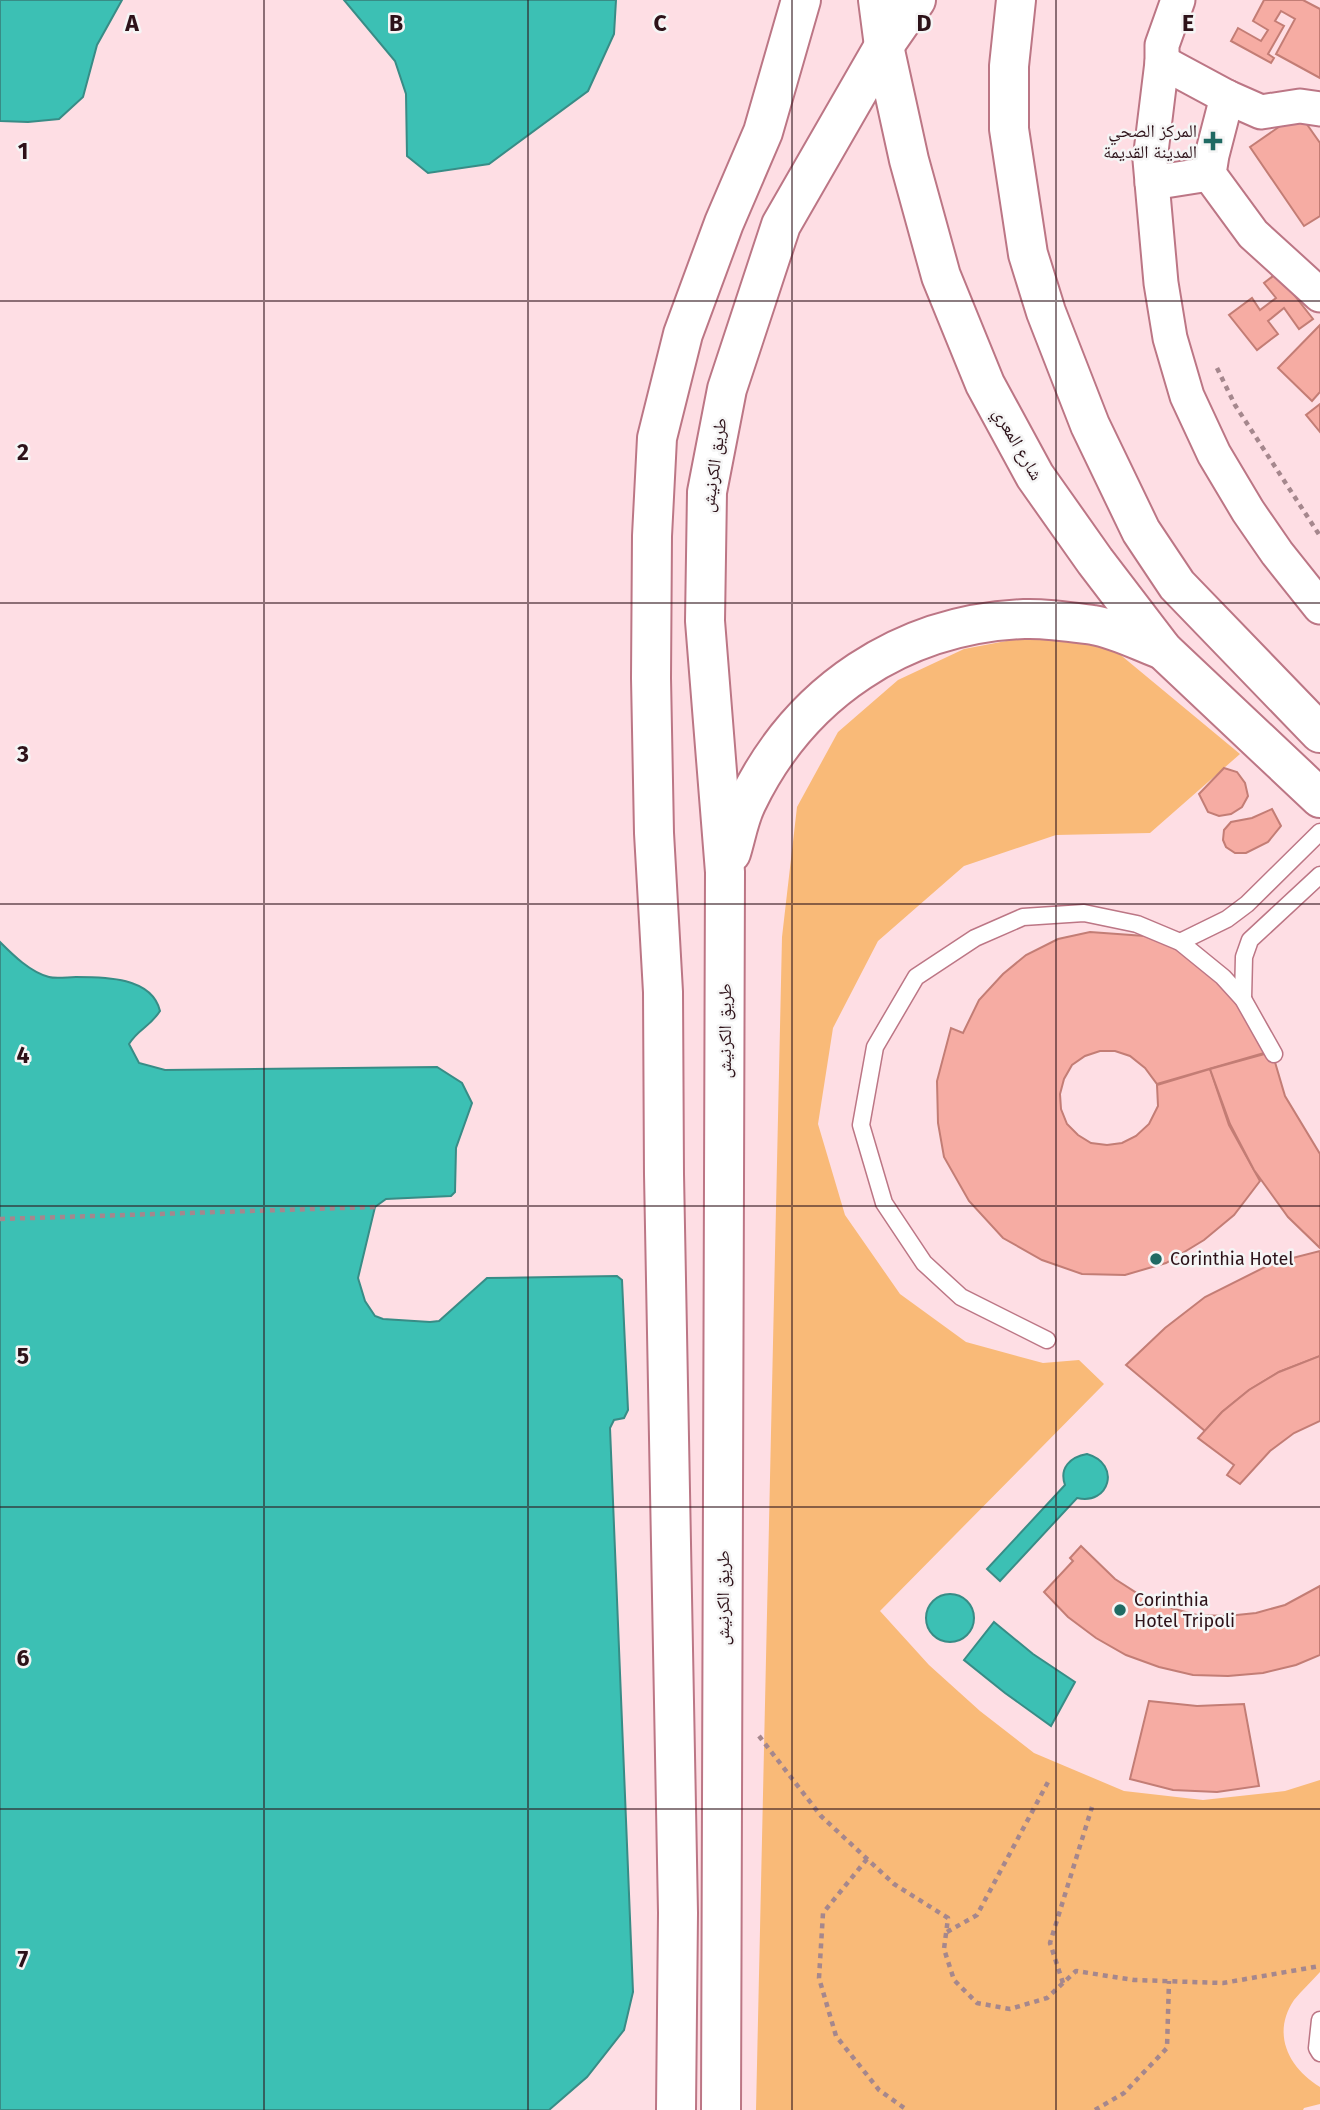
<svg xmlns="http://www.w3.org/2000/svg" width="1320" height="2110" viewBox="0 0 1320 2110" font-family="'Fira Sans','Noto Naskh Arabic',sans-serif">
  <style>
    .green { fill: #f9ba78 }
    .water { fill: #3cc0b4; stroke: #388c86; stroke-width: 2 }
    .building { fill: #f6aca3; stroke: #c37d75; stroke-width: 2 }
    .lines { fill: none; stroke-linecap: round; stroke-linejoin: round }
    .service-casing { stroke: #bc7685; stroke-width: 19 }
    .minor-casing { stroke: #bc7685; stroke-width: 37 }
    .tertiary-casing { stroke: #bc7685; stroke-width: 42 }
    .trunk-casing { stroke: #bc7685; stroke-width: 42 }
    .path { stroke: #a5878d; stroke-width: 4.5; stroke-dasharray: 5 5; stroke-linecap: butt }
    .service { stroke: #fff; stroke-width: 16 }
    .minor { stroke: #fff; stroke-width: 33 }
    .tertiary { stroke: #fff; stroke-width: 38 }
    .trunk { stroke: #fff; stroke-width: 38 }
    .grid { fill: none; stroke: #2d1219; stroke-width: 2; stroke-opacity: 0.55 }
    .poi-dot { fill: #206a63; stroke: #f5f5f5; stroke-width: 2.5 }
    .labels { text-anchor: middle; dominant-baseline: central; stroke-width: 5; stroke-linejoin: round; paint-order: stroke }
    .poi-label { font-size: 18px; fill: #2d1219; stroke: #f5f5f5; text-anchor: start }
    .street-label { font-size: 18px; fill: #2d1219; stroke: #f5f5f5 }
    .grid-label { font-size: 23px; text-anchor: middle; font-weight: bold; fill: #2d1219; stroke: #f5f5f5; stroke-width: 5; stroke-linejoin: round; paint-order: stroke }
  </style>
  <rect width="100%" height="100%" fill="#fedee4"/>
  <path class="green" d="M1038,635L1111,647L1240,754L1150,833L1056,835L964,866L878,941L833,1028L818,1124L845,1215L900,1294L966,1342L1043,1363L1079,1360L1104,1384L880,1611L929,1665L980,1711L1034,1753L1124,1791L1203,1800L1285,1791L1320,1780V1972C1312,1981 1302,1990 1294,2000C1271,2034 1289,2068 1320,2087V2104L1304,2108L1303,2110H756L782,937L797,807L838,732L898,680L964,649Z"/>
  <g class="water">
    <polygon points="0,0 122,0 97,45 83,97 59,119 28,122 0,121"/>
    <polygon points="344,0 616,0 614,34 588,91 489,164 428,173 407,156 406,94 395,61"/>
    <path d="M0,942C13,955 30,972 49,977C56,979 68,977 76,977C105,977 152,977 160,1011C149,1028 139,1028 129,1044L139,1063L165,1070L437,1067L462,1083L472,1103L456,1148L455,1192L451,1196L386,1199L375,1207L358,1278L365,1301L375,1316L383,1319L430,1322L439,1321L487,1278L617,1276L622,1280L628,1410L624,1418L614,1420L610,1428L633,1992L624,2030L587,2077L549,2110H0Z"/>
    <path d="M1087,1454C1122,1464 1109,1506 1077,1498L1000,1581L987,1569L1065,1485C1059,1468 1070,1457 1087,1454Z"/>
    <circle cx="950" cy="1618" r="24"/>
    <polygon points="994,1622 1033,1654 1075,1682 1051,1726 1005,1693 964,1660"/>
  </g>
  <g class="building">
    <polygon points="1264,0 1303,0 1320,9 1320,78 1276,54 1295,19 1281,11 1275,21 1284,26 1268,54 1274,58 1271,63 1231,41 1238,28 1261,41 1268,30 1253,21"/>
    <polygon points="1299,113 1320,143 1320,216 1304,226 1250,147"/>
    <polygon points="1277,273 1313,319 1299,329 1284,308 1268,321 1278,334 1257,350 1229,315 1252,298 1260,310 1276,298 1264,283"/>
    <polygon points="1320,325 1320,392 1312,401 1278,368"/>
    <polygon points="1320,404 1320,432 1306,415"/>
    <polygon points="1224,768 1237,772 1245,783 1248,796 1242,807 1231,814 1219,816 1208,812 1199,794"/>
    <polygon points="1272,809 1281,826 1268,842 1246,853 1235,853 1226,847 1223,840 1224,830 1231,822 1252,818"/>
    <polygon points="1090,932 1145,936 1173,945 1244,1004 1271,1051 1157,1084 1145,1068 1130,1056 1115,1051 1100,1051 1085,1056 1072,1065 1064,1079 1060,1094 1061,1109 1067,1124 1078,1135 1091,1143 1107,1145 1122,1143 1136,1136 1149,1124 1158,1106 1157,1085 1210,1069 1229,1125 1260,1181 1234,1215 1204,1240 1166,1263 1125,1275 1082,1274 1042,1260 1003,1238 969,1201 944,1157 938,1123 937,1081 951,1028 963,1033 979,1000 1003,974 1026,955 1058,939"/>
    <polygon points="1272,1052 1285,1096 1320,1154 1320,1248 1288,1217 1254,1170 1230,1124 1210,1069"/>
    <polygon points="1320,1251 1320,1356 1279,1372 1249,1390 1222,1412 1205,1431 1126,1365 1165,1328 1205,1297 1273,1263"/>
    <polygon points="1320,1356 1320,1421 1294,1433 1270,1451 1240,1484 1227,1475 1234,1465 1198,1438 1222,1412 1249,1390 1279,1372"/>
    <polygon points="1081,1546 1115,1579 1140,1595 1167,1607 1197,1615 1227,1616 1256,1613 1285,1605 1320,1586 1320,1655 1296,1665 1263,1673 1228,1676 1193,1675 1159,1667 1126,1655 1096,1638 1068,1617 1044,1592 1073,1561 1070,1558"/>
    <polygon points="1149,1701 1197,1706 1244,1704 1259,1786 1217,1792 1173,1790 1130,1779"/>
  </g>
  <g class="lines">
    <g class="service-casing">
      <g id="service">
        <polyline points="1180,942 1227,919 1247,904 1320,832"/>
        <polyline points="1243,999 1244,957 1250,940 1320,875"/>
        <polyline points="1047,1340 961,1297 924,1263 884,1203 861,1125 875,1047 916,977 975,938 1023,917 1084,913 1137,924 1180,942 1223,977 1243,999 1274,1054"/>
        <polyline points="1320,2020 1317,2048 1320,2053"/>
      </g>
    </g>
    <g class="minor-casing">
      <g id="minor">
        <polyline points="1178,0 1162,45 1162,62 1150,160 1161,283 1170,338 1187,396 1214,454 1248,511 1277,553 1320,607"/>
        <polyline points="1162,62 1227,97 1261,112 1300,106 1320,109"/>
        <polyline points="1227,97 1212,155 1209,174 1253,234 1320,295"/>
        <polyline points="1152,183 1209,174"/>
      </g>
    </g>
    <g class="tertiary-casing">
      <g id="tertiary">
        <polyline points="878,0 884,46 909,160 941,276 985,384 1035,476 1095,561 1163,650 1320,798"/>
        <polyline points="1016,0 1009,66 1009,129 1028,254 1046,312 1090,425 1141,531 1177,585 1320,733"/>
      </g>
    </g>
    <g class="trunk-casing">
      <g id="trunk">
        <path d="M731,853C736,837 739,818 747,802C800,692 902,624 1024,619C1046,618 1071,622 1093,625C1117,629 1141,642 1163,650"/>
        <polyline points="676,2110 678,1913 664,1174 663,992 654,833 651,678 652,536 657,438 683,334 724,223 763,132 801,0"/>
        <polyline points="721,2110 725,872 705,621 707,492 727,389 781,225 884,46 916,0"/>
      </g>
    </g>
    <g class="path">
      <polyline points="1217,368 1235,405 1320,536"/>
      <polyline points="0,1219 375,1207"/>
      <polyline points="759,1736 821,1816 894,1884 948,1918 944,1949 954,1980 977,2003 1010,2009 1047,1998 1076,1971 1134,1980 1223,1983 1320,1966"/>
      <polyline points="867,1859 823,1913 819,1978 836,2036 879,2090 907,2110"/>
      <polyline points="947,1932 977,1915 1048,1782"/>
      <polyline points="1063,1983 1050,1943 1092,1807"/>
      <polyline points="1095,2110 1124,2093 1167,2048 1169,1981"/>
    </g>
    <use href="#service" class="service"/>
    <use href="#minor" class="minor"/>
    <use href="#tertiary" class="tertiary"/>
    <use href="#trunk" class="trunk"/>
  </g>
  <path class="grid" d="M264,0V2110M528,0V2110M792,0V2110M1056,0V2110M0,301H1320M0,603H1320M0,904H1320M0,1206H1320M0,1507H1320M0,1809H1320"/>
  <g class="poi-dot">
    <path d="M1209.5 130.5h7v7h7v7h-7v7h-7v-7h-7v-7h7z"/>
    <circle cx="1156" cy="1259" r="7"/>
    <circle cx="1120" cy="1610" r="7"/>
  </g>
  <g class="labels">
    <g class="poi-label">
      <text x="1197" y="131" text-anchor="end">المركز الصحي<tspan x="1197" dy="21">المدينة القديمة</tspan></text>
      <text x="1170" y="1259">Corinthia Hotel</text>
      <text x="1134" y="1600">Corinthia<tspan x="1134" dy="21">Hotel Tripoli</tspan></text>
    </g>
    <g class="street-label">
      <text transform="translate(1018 444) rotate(60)">شارع المعري</text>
      <text transform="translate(714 465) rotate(-82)">طريق الكرنيش</text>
      <text transform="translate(725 1031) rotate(-90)">طريق الكرنيش</text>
      <text transform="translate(723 1598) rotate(-90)">طريق الكرنيش</text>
    </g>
  </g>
  <g class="grid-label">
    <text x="132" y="31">A</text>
    <text x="396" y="31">B</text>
    <text x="660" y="31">C</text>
    <text x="924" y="31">D</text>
    <text x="1188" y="31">E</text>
    <text x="23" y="159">1</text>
    <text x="23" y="460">2</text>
    <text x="23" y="762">3</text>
    <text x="23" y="1063">4</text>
    <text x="23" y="1364">5</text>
    <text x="23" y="1666">6</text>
    <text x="23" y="1967">7</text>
  </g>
</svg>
